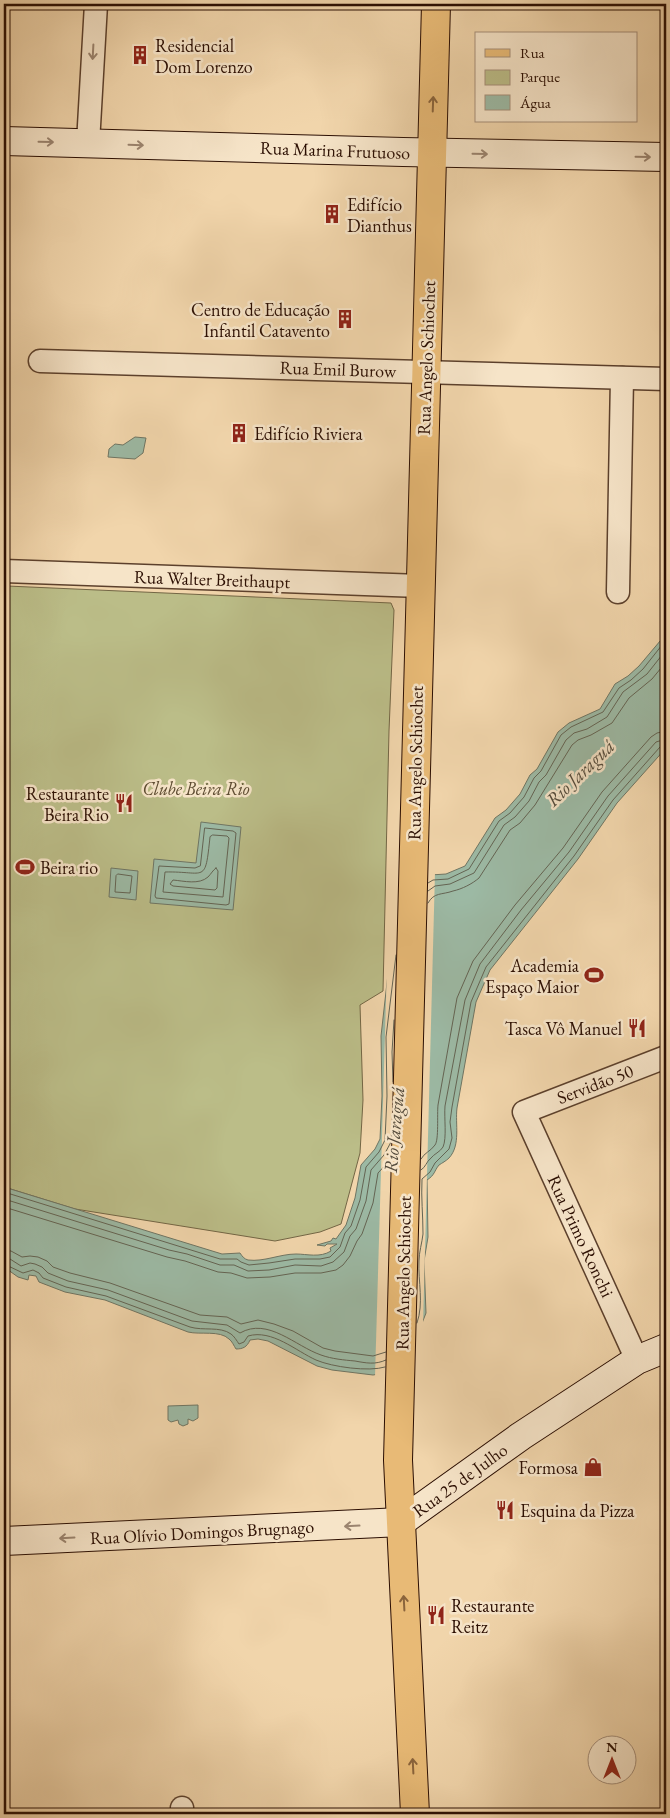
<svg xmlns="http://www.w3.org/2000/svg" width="670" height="1818" viewBox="0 0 670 1818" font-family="'EB Garamond',serif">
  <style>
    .green { fill: #bbbd88; stroke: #736645 }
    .water { fill: #9cb9a4; stroke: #6f7563 }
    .pier { fill: #f1d5ab }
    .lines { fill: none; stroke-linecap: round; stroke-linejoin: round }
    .shore { stroke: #646453; stroke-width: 1 }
    .street-casing { stroke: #5c402c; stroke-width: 25 }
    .secondary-casing { stroke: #2b0e02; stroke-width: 30 }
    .primary-casing { stroke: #2b0e02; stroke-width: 30 }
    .street { stroke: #f6e4c8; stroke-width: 22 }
    .secondary { stroke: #f6e4c8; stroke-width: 28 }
    .primary { stroke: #e8ba76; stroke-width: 28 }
    .oneway { stroke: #9b846f }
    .oneway2 { stroke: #8a643c }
    .labels { text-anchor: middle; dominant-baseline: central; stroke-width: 5; stroke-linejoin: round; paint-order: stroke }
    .poi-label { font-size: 18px; fill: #2b0e02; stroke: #f6e4c8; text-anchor: start }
    .street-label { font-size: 18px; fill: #2b0e02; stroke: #f6e4c8 }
    .park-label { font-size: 18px; font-style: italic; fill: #5d4b31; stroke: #f6e4c8 }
    .water-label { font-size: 19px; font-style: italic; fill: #534a3b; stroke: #f6e4c8 }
  </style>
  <rect width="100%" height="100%" fill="#f1d5ab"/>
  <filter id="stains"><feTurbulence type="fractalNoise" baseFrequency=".004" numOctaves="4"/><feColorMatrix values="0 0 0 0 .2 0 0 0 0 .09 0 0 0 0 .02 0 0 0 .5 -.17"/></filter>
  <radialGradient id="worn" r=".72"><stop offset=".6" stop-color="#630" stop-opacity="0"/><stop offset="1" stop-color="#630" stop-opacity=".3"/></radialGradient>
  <polygon class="green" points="7,586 391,603 394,610 389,731 383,991 360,1005 363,1100 360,1153 341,1224 320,1232 275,1241 75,1209 4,1187 4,608"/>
  <g class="water">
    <polygon points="135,437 146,438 143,453 135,459 108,457 109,449 115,444 123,445"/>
    <path d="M666,634V748L617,803L578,859L490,970L476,1002L457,1108C455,1124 461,1145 449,1158C446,1161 442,1163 439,1165C434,1171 435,1175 427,1180L428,1237L424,1261L426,1313L410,1354L385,1373L373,1375L332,1370L317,1366L268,1341L258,1339L250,1340C247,1347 243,1349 236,1349C234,1346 232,1341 229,1339C220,1330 200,1335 188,1332L105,1300L65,1292L39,1282L36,1276L29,1275L28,1280L18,1277L4,1267V1187L222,1254L240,1253C242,1256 244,1259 248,1260C264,1262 280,1254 296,1254C307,1254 320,1258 331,1251L330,1248L337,1244H327L325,1246L317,1245L331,1241L333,1238L336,1239L346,1225L355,1198L361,1165L375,1149L380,1139L382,1096L381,1036L389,965L430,875L446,874L465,866L495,818L506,810L520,794L530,775L537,769L558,732L569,723L600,709L615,684L628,676L639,666Z"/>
    <polygon points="201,822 241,827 233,910 150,903 154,859 196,863"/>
    <polygon points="111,868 138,871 136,900 109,897"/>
    <polygon points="198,1405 198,1418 193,1421 188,1419 188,1424 183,1426 179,1424 178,1420 171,1422 168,1420 168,1406"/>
  </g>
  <polygon class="pier" points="435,872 423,1326 412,1356 405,1366 386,1375 375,1377 387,965 392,937 411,887 429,873"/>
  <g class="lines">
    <g class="shore">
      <polygon points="205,828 233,831 236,833 229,904 226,905 156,898 155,896 159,866 195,868 200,866"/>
      <path d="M213,835L227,836L229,838L223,897L163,892L165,872C206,871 205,885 210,837Z"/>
      <path d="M216,868L218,871L217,888L215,890L173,886L170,884L173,880C184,881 199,885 208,877C211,874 213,870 216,868Z"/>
      <polygon points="118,874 132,876 130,893 115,892 116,876"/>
      <polyline points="428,883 433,880 448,879 469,869 499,821 510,813 524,797 534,778 541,771 561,735 571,727 603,712 619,688 631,680 643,669 666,640"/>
      <polyline points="428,891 435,886 450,884 474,873 504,825 515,817 529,801 539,782 546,775 566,740 574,733 587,729 607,717 623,692 647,674 666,650"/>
      <path d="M428,903C434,892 442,895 453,891C462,889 472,884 479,878L510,830L520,823L535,805L572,745L578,740L591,735L612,723L629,698L652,679L666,662"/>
      <polyline points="393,1082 392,1052 394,1020"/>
      <path d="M421,1159C424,1153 431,1151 435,1145C439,1140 437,1114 438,1105L457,998L473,961L515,905L563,848L602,792L651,737L657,733L666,731"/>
      <path d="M421,1170C426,1167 426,1162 431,1158C434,1154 440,1152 443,1147C447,1138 444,1118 445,1106L465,1000L480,964L521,910L569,852L608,796L656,742L666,739"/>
      <polyline points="4,1192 220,1259 237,1259 241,1262 249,1265 269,1263 295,1259 320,1259 330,1257 340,1247 345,1233 351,1226 360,1200 366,1167 379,1152 385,1140 387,1096 386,1037 396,955"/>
      <polyline points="4,1199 169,1250 187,1254 220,1265 234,1265 248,1271 269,1270 295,1265 321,1266 333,1262 344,1252 350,1236 356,1229 366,1201 371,1170 384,1155 391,1142 392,1124"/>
      <polyline points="4,1207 167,1257 185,1261 218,1272 231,1273 247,1278 270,1277 295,1273 321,1273 336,1270 343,1265 350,1256 357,1241 362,1234 373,1203 378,1173 391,1159"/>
      <polyline points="4,1250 11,1251 22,1257 30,1256 38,1257 47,1261 53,1267 70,1273 110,1283 200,1315 227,1317 241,1324 258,1320 274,1324 293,1331 323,1348 335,1351 373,1356 386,1352"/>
      <path d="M4,1258L10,1259L21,1266L30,1263L35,1264L42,1267L48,1273L68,1281L108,1290L192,1321L227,1325L240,1333C268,1317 295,1346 321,1355C332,1359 344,1360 355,1361C366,1363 375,1365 386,1360"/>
      <path d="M4,1264L23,1273L33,1270L39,1273L43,1278L66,1287L106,1296L190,1327C203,1331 220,1326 231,1334C234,1336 237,1341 239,1344L244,1342L248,1336C272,1329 296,1351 316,1360C332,1367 369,1372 385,1367"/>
      <path d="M417,1323C424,1303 418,1282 419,1261C419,1252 422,1243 423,1234C423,1215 421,1198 422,1179L430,1172L435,1163L449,1149L452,1138L450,1122L452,1107L471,1002L486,967L574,856L613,800L660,747L666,745"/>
    </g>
    <g class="street-casing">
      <g id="street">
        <polyline points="88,143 96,4"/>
        <polyline points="40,361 666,379"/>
        <polyline points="4,571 420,586"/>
        <polyline points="618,592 622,378"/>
        <polyline points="637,1360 524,1112 666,1057"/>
        <polyline points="182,1808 182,1814"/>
      </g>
    </g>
    <g class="secondary-casing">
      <g id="secondary">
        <polyline points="4,141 403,152 666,157"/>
        <polyline points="4,1541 401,1522 521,1436 637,1360 666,1348"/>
      </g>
    </g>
    <g class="primary-casing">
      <polyline id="primary" points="415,1814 398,1460 436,4"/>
    </g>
    <use href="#street" class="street"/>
    <use href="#secondary" class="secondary"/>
    <use href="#primary" class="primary"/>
  </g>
  <defs><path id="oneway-shaft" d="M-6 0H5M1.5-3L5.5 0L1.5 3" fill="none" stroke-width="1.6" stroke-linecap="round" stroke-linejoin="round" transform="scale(1.25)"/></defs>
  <g class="oneway">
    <use href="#oneway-shaft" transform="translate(93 52) rotate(93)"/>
    <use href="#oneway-shaft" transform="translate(46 142) rotate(1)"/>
    <use href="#oneway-shaft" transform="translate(136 145) rotate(2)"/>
    <use href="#oneway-shaft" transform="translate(480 154) rotate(1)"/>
    <use href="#oneway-shaft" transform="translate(643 157) rotate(1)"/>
    <use href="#oneway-shaft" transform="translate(352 1526) rotate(177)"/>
    <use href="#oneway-shaft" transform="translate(67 1538) rotate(177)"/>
  </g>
  <g class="oneway2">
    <use href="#oneway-shaft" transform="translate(433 104) rotate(-88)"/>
    <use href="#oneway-shaft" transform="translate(404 1603) rotate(-93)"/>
    <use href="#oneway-shaft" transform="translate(413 1766) rotate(-93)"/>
  </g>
  <defs>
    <g id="building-bare" transform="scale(1.5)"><path d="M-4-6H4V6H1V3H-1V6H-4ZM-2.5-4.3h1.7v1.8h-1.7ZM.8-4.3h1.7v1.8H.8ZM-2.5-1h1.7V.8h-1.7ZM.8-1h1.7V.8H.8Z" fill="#8f2418" stroke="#f6e4c8" stroke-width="2.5" paint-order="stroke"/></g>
    <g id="restaurant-bare" transform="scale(1.5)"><path d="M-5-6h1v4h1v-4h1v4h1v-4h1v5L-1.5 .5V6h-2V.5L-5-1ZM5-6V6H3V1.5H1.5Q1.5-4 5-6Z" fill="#8f2418" stroke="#f6e4c8" stroke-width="2.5" paint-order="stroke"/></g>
    <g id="stadium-bare" transform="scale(1.5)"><path d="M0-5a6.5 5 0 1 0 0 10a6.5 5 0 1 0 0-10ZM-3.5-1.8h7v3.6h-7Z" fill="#8f2418" stroke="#f6e4c8" stroke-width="2.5" paint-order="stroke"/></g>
    <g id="shop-bare" transform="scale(1.5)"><path d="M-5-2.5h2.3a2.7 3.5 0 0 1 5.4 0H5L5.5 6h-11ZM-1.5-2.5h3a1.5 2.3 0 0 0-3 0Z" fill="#8f2418" stroke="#f6e4c8" stroke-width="2.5" paint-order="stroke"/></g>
  </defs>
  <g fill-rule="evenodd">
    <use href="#building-bare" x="140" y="55"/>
    <use href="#building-bare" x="332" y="214"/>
    <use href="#building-bare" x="345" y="319"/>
    <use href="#building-bare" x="239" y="433"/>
    <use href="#restaurant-bare" x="124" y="803"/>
    <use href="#stadium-bare" x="25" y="867"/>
    <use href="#stadium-bare" x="594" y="975"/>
    <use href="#restaurant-bare" x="637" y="1028"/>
    <use href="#shop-bare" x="593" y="1467"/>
    <use href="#restaurant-bare" x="505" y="1510"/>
    <use href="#restaurant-bare" x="436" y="1615"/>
  </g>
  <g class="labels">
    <g class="poi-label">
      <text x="155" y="45">Residencial<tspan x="155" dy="21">Dom Lorenzo</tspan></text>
      <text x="347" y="204">Edifício<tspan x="347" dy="21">Dianthus</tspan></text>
      <text x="330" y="309" text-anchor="end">Centro de Educação<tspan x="330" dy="21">Infantil Catavento</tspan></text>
      <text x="254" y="433">Edifício Riviera</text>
      <text x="109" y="793" text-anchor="end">Restaurante<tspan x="109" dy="21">Beira Rio</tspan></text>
      <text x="40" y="867">Beira rio</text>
      <text x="579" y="965" text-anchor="end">Academia<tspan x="579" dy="21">Espaço Maior</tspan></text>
      <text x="622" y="1028" text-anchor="end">Tasca Vô Manuel</text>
      <text x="578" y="1467" text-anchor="end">Formosa</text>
      <text x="520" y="1510">Esquina da Pizza</text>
      <text x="451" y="1605">Restaurante<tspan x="451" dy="21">Reitz</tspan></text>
    </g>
    <g class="street-label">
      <text transform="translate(335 150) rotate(2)">Rua Marina Frutuoso</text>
      <text transform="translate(426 358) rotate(-88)">Rua Angelo Schiochet</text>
      <text transform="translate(338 369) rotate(2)">Rua Emil Burow</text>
      <text transform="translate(212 579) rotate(2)">Rua Walter Breithaupt</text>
      <text transform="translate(415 763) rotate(-89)">Rua Angelo Schiochet</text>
      <text transform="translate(595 1084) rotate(-21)">Servidão 50</text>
      <text transform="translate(581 1236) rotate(65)">Rua Primo Ronchi</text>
      <text transform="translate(403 1273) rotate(-89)">Rua Angelo Schiochet</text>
      <text transform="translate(460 1480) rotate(-36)">Rua 25 de Julho</text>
      <text transform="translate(202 1532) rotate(-3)">Rua Olívio Domingos Brugnago</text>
    </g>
    <g class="park-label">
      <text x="196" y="788">Clube Beira Rio</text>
    </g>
    <g class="water-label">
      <text transform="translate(580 773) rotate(-44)">Rio Jaraguá</text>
      <text transform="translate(394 1130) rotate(-85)">Rio Jaraguá</text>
    </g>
  </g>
  <rect width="670" height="1818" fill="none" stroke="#f1d5ab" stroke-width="20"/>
  <rect x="5" y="5" width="660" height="1808" fill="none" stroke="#2b0e02" stroke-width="2.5"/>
  <rect x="10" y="10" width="650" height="1798" fill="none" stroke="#2b0e02"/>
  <rect x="475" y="32" width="162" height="90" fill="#f6e4c8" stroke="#a58e79"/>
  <rect x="485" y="49" width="25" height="8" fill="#e8ba76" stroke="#a58e79"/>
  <text x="520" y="58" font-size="15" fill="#2b0e02">Rua</text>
  <rect x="485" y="70" width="25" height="15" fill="#bbbd88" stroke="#a58e79"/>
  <text x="520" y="82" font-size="15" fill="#2b0e02">Parque</text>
  <rect x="485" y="95" width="25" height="15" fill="#9cb9a4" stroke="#a58e79"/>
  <text x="520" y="108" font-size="15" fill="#2b0e02">Água</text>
  <g transform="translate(612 1760)"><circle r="24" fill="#f6e4c8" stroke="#a58e79"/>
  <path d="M0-4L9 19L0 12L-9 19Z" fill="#8f2418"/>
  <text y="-8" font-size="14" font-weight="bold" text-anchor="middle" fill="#2b0e02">N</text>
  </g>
  <rect width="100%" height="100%" filter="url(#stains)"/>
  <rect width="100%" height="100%" fill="url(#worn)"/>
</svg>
